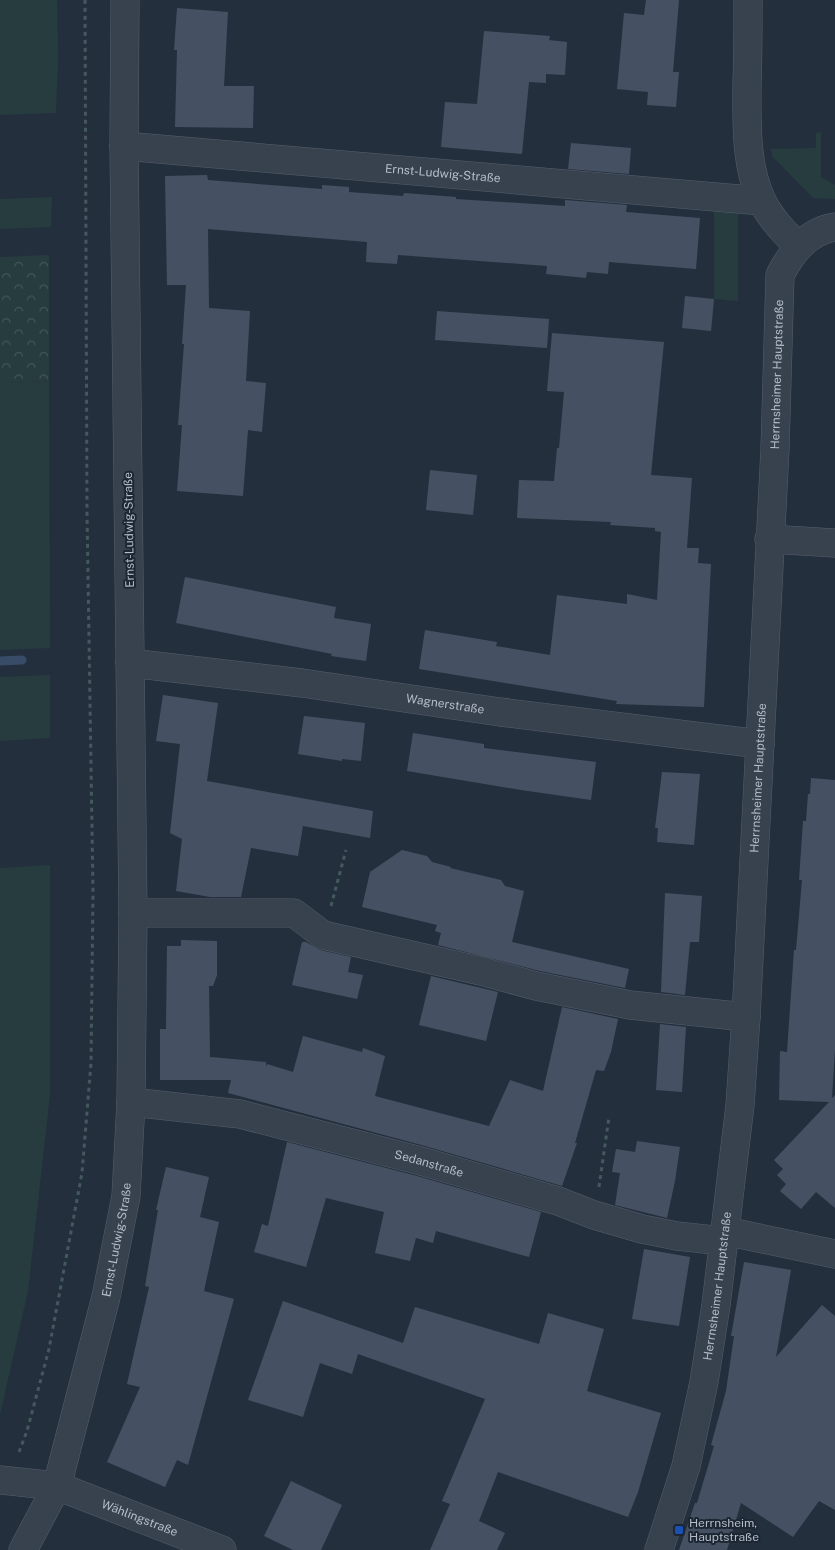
<svg xmlns="http://www.w3.org/2000/svg" width="835" height="1550" viewBox="0 0 835 1550" font-family="'Public Sans',sans-serif">
  <style>
    .green { fill: #263c3f }
    .forest { fill: url(#forest-crowns) }
    .lines { fill: none; stroke-linecap: round; stroke-linejoin: round }
    .stream { stroke: #394c67; stroke-width: 9 }
    .building { fill: #455162 }
    .minor-casing { stroke: #565f6c; stroke-width: 29 }
    .path { stroke: #44595c; stroke-width: 3; stroke-dasharray: 4 4; stroke-linecap: butt }
    .minor { stroke: #38414e; stroke-width: 28 }
    .transit-dot { fill: #1a4fb4; stroke: #1d2633; stroke-width: 2 }
    .labels { text-anchor: middle; dominant-baseline: central; stroke-width: 4; stroke-linejoin: round; paint-order: stroke }
    .street-label { font-size: 12px; fill: #b4bcc9; stroke: #1d2633 }
    .poi-label { font-size: 12px; fill: #b4bcc9; stroke: #1d2633; text-anchor: start }
  </style>
  <defs>
    <pattern id="forest-crowns" width="20" height="18" patternUnits="userSpaceOnUse" patternTransform="scale(1.25)"><rect width="20" height="18" fill="#263c3f"/><path d="M2 6a3 3 0 1 1 6 0M12 15a3 3 0 1 1 6 0" fill="none" stroke="#435659"/></pattern>
  </defs>
  <rect width="100%" height="100%" fill="#242f3e"/>
  <g class="green">
    <polygon points="0,0 57,0 58,57 56,113 0,115"/>
    <polygon points="821,132 821,177 835,185 835,199 813,198 772,156 771,149 816,148 816,133"/>
    <polygon points="52,197 51,227 0,229 0,199"/>
    <polygon points="714,207 738,209 738,301 714,299"/>
    <polygon points="49,381 50,648 0,650 0,383"/>
    <polygon points="50,675 50,738 0,741 0,677"/>
    <polygon points="50,865 50,1095 28,1291 0,1415 0,868"/>
  </g>
  <polygon class="forest" points="49,255 49,381 0,383 0,257"/>
  <g class="lines">
    <polyline class="stream" points="0,661 22,660"/>
  </g>
  <g class="building">
    <polygon points="646,0 679,0 673,72 679,72 676,107 647,105 648,92 617,89 624,13 644,15"/>
    <polygon points="177,8 228,12 224,86 254,86 253,128 175,127 177,50 174,50"/>
    <polygon points="484,31 550,36 549,40 567,42 565,75 546,74 546,83 529,82 522,154 441,147 445,102 477,104"/>
    <polygon points="571,143 631,148 629,174 568,169"/>
    <polygon points="207,175 208,180 322,189 322,185 349,187 349,192 403,196 404,193 456,197 456,199 565,206 565,200 627,205 626,212 700,218 696,269 609,262 608,274 587,272 586,278 546,274 547,266 398,255 397,264 366,262 367,242 208,229 209,308 250,311 246,381 266,383 262,432 248,430 243,496 177,491 182,425 178,425 184,344 182,344 186,285 167,285 165,176"/>
    <polygon points="685,296 714,299 711,331 682,328"/>
    <polygon points="437,311 549,319 547,348 435,340"/>
    <polygon points="552,333 664,342 651,475 692,478 687,548 699,548 698,563 711,564 704,707 616,704 617,701 419,669 425,630 497,642 496,646 550,655 557,595 627,604 627,594 657,600 661,532 655,531 655,528 610,525 611,522 517,518 519,480 554,481 557,448 559,448 564,392 547,391"/>
    <polygon points="430,470 477,475 473,515 426,510"/>
    <polygon points="185,577 336,607 334,618 371,624 366,661 331,656 332,654 176,623"/>
    <polygon points="163,695 218,703 207,781 373,811 370,838 303,826 298,856 251,848 241,897 210,897 176,891 182,839 170,833 180,744 156,741"/>
    <polygon points="304,716 365,723 361,761 342,759 342,761 298,754"/>
    <polygon points="413,733 484,744 484,748 596,762 591,800 521,790 407,771"/>
    <polygon points="662,772 700,774 694,845 657,842 658,828 655,828"/>
    <polygon points="811,778 835,780 835,1049 832,1098 835,1095 835,1208 816,1192 801,1209 780,1191 786,1184 777,1175 783,1169 774,1160 829,1102 779,1100 780,1051 787,1052 794,950 796,950 802,880 799,880 803,821 806,821 808,794 810,794"/>
    <polygon points="402,850 427,856 432,862 451,867 450,868 501,880 505,886 524,891 512,942 629,969 625,988 540,971 438,945 441,933 435,931 437,925 362,907 370,872"/>
    <polygon points="665,893 702,896 699,942 690,942 685,995 661,992"/>
    <polygon points="181,940 217,941 217,975 213,986 209,986 210,1057 266,1062 266,1067 267,1064 293,1072 303,1036 362,1052 363,1048 385,1056 375,1096 489,1126 510,1080 543,1091 562,1007 618,1019 611,1052 604,1071 596,1070 575,1143 577,1143 562,1186 425,1146 228,1093 231,1080 160,1080 160,1029 166,1029 167,946 181,946"/>
    <polygon points="302,942 306,942 320,950 351,957 348,972 363,975 357,999 292,985"/>
    <polygon points="431,976 498,992 486,1041 419,1025"/>
    <polygon points="660,1024 686,1027 682,1092 656,1090"/>
    <polygon points="637,1141 680,1147 675,1181 667,1218 615,1205 620,1173 612,1172 616,1149 635,1152"/>
    <polygon points="287,1142 417,1176 541,1212 529,1257 436,1231 433,1243 416,1238 410,1261 375,1253 384,1212 326,1198 306,1267 254,1252 262,1224 268,1226"/>
    <polygon points="166,1167 209,1177 200,1217 219,1222 204,1291 234,1299 188,1465 177,1460 165,1487 107,1462 140,1387 127,1384 149,1287 145,1286 158,1210 156,1210"/>
    <polygon points="644,1249 690,1257 679,1326 632,1319"/>
    <polygon points="744,1262 791,1270 776,1357 822,1305 835,1316 835,1510 819,1501 793,1537 741,1503 727,1550 679,1550 695,1503 697,1503 714,1446 711,1445 726,1391 734,1336 731,1336"/>
    <polygon points="283,1301 403,1343 415,1307 539,1344 548,1313 604,1329 587,1391 661,1413 638,1492 628,1517 498,1472 479,1521 505,1533 497,1550 430,1550 450,1504 442,1501 485,1399 358,1354 352,1374 320,1363 303,1417 248,1400"/>
    <polygon points="291,1481 342,1505 321,1550 293,1550 264,1536"/>
  </g>
  <g class="lines">
    <g class="minor-casing">
      <g id="minor">
        <path d="M748,0C748,28 748,56 747,84C747,123 745,165 762,201C771,219 784,232 798,246"/>
        <path id="s1" d="M124,146L762,201"/>
        <polyline points="769,539 835,543"/>
        <path id="s2" d="M130,663L302,683L500,712L760,744"/>
        <polyline points="133,913 294,913 323,935 481,971 536,986 630,1005 746,1017"/>
        <path id="s3" d="M131,1102L240,1114L421,1161L558,1201L594,1215L642,1229L677,1236L723,1241"/>
        <polyline points="725,1231 835,1254"/>
        <path id="s4" d="M0,1480L57,1486L222,1550"/>
        <path id="s5" d="M23,1550L57,1486L106,1297L126,1196L131,1102L133,913L124,146L125,0"/>
        <path id="s6" d="M659,1550L686,1466L704,1382L716,1305L740,1105L746,1017L775,449L780,275C792,252 808,231 835,227"/>
      </g>
    </g>
    <g class="path">
      <polyline points="331,906 346,850"/>
      <polyline points="599,1187 609,1117"/>
      <polyline points="19,1452 27,1431 49,1349 82,1173 91,1063 93,892 87,512 85,0"/>
    </g>
    <use href="#minor" class="minor"/>
  </g>
  <rect class="transit-dot" x="674" y="1525" width="10" height="10" rx="2.5"/>
  <g class="labels">
    <g class="street-label">
      <text stroke="none"><textPath href="#s1" startOffset="320">Ernst-Ludwig-Straße</textPath></text>
      <text stroke="none"><textPath href="#s6" startOffset="1185">Herrnsheimer Hauptstraße</textPath></text>
      <text transform="translate(129 530) rotate(-91)">Ernst-Ludwig-Straße</text>
      <text stroke="none"><textPath href="#s2" startOffset="318">Wagnerstraße</textPath></text>
      <text stroke="none"><textPath href="#s6" startOffset="781">Herrnsheimer Hauptstraße</textPath></text>
      <text stroke="none"><textPath href="#s3" startOffset="305">Sedanstraße</textPath></text>
      <text stroke="none"><textPath href="#s5" startOffset="326">Ernst-Ludwig-Straße</textPath></text>
      <text stroke="none"><textPath href="#s6" startOffset="271">Herrnsheimer Hauptstraße</textPath></text>
      <text stroke="none"><textPath href="#s4" startOffset="146">Wählingstraße</textPath></text>
    </g>
    <g class="poi-label">
      <text x="689" y="1523">Herrnsheim,<tspan x="689" dy="14">Hauptstraße</tspan></text>
    </g>
  </g>
</svg>
